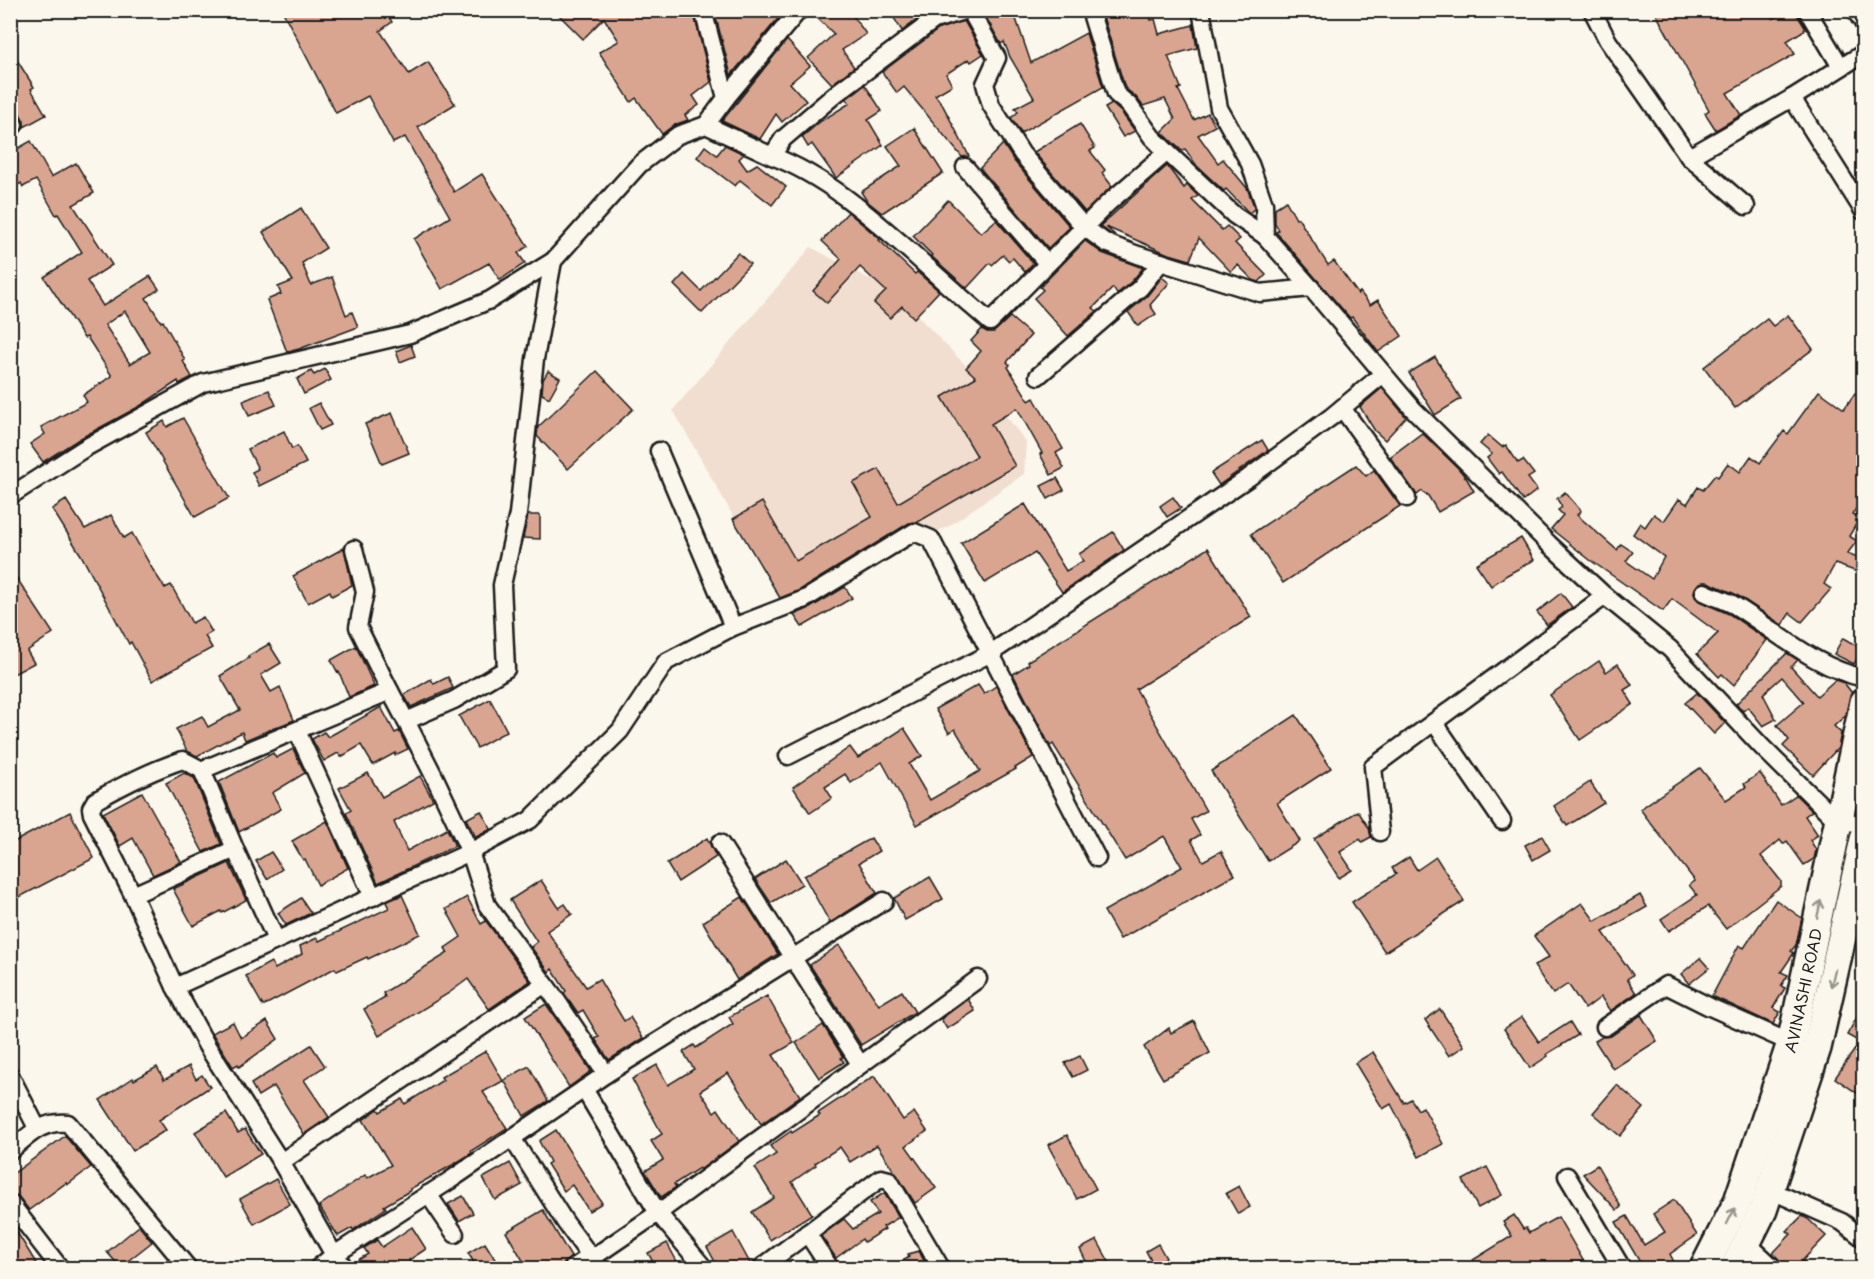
<svg xmlns="http://www.w3.org/2000/svg" width="1874" height="1279" viewBox="0 0 1874 1279" font-family="'Playpen Sans',sans-serif">
  <style>
    .built { fill: #f1ded0 }
    .building { fill: #daa590; stroke: #1c1c1c; stroke-width: 1.5; fill-rule: evenodd }
    .lines { fill: none; stroke-linecap: round; stroke-linejoin: round }
    .minor-casing { stroke: #1c1c1c; stroke-width: 21 }
    .primary-casing { stroke: #1c1c1c; stroke-width: 32 }
    .minor { stroke: #fbf7ec; stroke-width: 16 }
    .primary { stroke: #fbf7ec; stroke-width: 27 }
    .oneway { stroke: #97948e }
    .labels { text-anchor: middle; dominant-baseline: central; stroke-width: 4.5; stroke-linejoin: round; paint-order: stroke }
    .street-label { font-size: 15px; fill: #1c1c1c; stroke: #fbf7ec }
  </style>
  <rect width="100%" height="100%" fill="#fbf7ec"/>
  <filter id="ink" filterUnits="userSpaceOnUse"><feTurbulence type="fractalNoise" baseFrequency=".0167" numOctaves="2"/><feDisplacementMap in="SourceGraphic" scale="12" xChannelSelector="R" yChannelSelector="G"/><feConvolveMatrix kernelMatrix="1 2 1 2 8 2 1 2 1" color-interpolation-filters="sRGB"/></filter>
  <g filter="url(#ink)">
    <polygon class="built" points="811,247 896,294 974,374 1026,442 1024,474 949,526 782,602 673,410"/>
    <g class="building">
      <polygon points="282,10 385,10 392,22 380,31 409,74 428,62 455,104 418,127 454,192 482,174 528,246 518,253 525,263 500,280 489,263 442,289 414,239 450,217 405,137 393,143 368,96 336,113"/>
      <polygon points="554,10 622,10 626,15 633,10 693,10 711,82 693,96 699,105 685,115 688,120 674,125 662,134 636,98 631,102 599,52 619,41 604,18 583,39"/>
      <polygon points="714,10 785,10 731,75"/>
      <polygon points="809,10 849,10 866,34 842,50 854,67 832,84 808,58 834,34"/>
      <polygon points="889,10 930,10 902,31"/>
      <polygon points="982,10 1013,10 1031,63 1086,33 1103,87 1021,133 1011,118 1018,112 1015,108 1034,98 1010,57 1004,42 1001,44"/>
      <polygon points="1101,10 1149,10 1151,20 1155,19 1159,34 1193,25 1197,48 1168,56 1181,88 1178,89 1194,120 1208,113 1215,126 1198,135 1218,163 1223,159 1247,188 1254,206 1254,209 1249,213 1226,189 1224,191 1197,166 1185,149 1182,151 1162,132 1175,119 1165,99 1143,106 1136,97 1125,88"/>
      <polygon points="1654,10 1768,10 1773,19 1786,10 1794,10 1806,29 1787,41 1795,54 1727,93 1741,115 1716,130 1705,113 1709,110"/>
      <polygon points="964,21 983,54 971,62 969,59 946,74 952,85 935,95 942,104 969,156 962,157 904,87 897,93 882,72 939,29"/>
      <polygon points="787,40 810,66 790,83 806,101 782,122 776,114 760,139 722,121"/>
      <polygon points="10,49 34,87 31,89 46,115 24,127 24,121 19,112 15,108 10,107"/>
      <polygon points="865,85 882,111 868,120 883,145 836,178 812,144 808,147 802,137 821,121 850,103 846,99"/>
      <polygon points="1112,104 1121,112 1135,131 1123,137 1105,108"/>
      <polygon points="1080,124 1095,148 1090,151 1105,170 1102,173 1112,186 1085,212 1034,152"/>
      <polygon points="914,128 943,173 882,213 867,201 861,192 901,166 887,146"/>
      <path d="M31,141L51,177L76,163L94,193L73,205L112,265L87,281L103,306L150,276L159,289L146,298L161,322L163,321L185,360L183,361L192,377L179,384L178,381L140,406L79,439L43,462L30,444L45,434L41,427L87,402L83,395L112,376L87,337L84,338L44,277L82,252L58,214L56,215L36,180L23,187L21,183L10,190V153ZM125,311L150,352L130,364L105,325Z"/>
      <polygon points="1003,144 1014,161 1070,227 1048,248 980,168"/>
      <polygon points="725,145 744,154 739,159 747,170 757,164 786,187 772,205 740,180 735,186 697,157 705,146 717,155"/>
      <polygon points="1167,166 1184,188 1187,185 1198,196 1192,200 1222,230 1227,226 1240,239 1235,243 1266,275 1259,282 1253,280 1238,265 1231,272 1199,238 1190,260 1166,253 1106,227 1115,235 1111,234 1100,226"/>
      <polygon points="948,200 981,233 996,220 1033,263 1025,272 1013,258 1009,261 1003,255 992,265 990,263 967,288 931,256 932,255 913,236"/>
      <polygon points="1286,201 1296,219 1298,218 1328,265 1334,261 1358,294 1360,292 1370,305 1378,300 1402,336 1378,352 1352,317 1350,318 1276,232 1279,230 1275,223 1275,208"/>
      <polygon points="301,208 326,248 302,263 311,285 332,277 346,315 352,312 358,327 299,349 287,352 267,300 281,294 278,287 293,281 263,232"/>
      <polygon points="848,212 880,239 879,240 915,274 917,272 939,291 914,318 902,306 890,318 874,303 886,291 860,267 827,303 813,291 841,259 822,241"/>
      <polygon points="1085,241 1102,253 1143,268 1132,281 1117,294 1113,288 1093,308 1097,311 1068,336 1034,298 1043,290 1040,287"/>
      <polygon points="738,253 750,264 702,313 674,285 684,274 701,291"/>
      <polygon points="1162,277 1169,283 1150,305 1156,314 1138,326 1128,312 1147,296"/>
      <polygon points="1788,315 1813,349 1735,408 1704,367 1767,319 1773,326"/>
      <polygon points="1010,317 1031,335 1007,362 1010,365 1008,367 1029,401 1034,398 1063,449 1056,453 1064,468 1051,475 1040,454 1042,453 1017,408 991,424 1015,466 918,522 909,523 800,590 780,598 733,519 762,502 796,561 872,517 853,483 879,469 898,503 977,456 942,397 976,377 966,368 981,351 971,341 982,329 987,332 994,332"/>
      <polygon points="411,345 415,356 400,362 396,351"/>
      <polygon points="1435,357 1461,399 1435,415 1409,373"/>
      <polygon points="325,369 331,380 304,394 297,379 311,371 314,375"/>
      <polygon points="548,371 560,378 549,398 542,394 543,380"/>
      <polygon points="597,371 633,409 568,469 537,436 538,427"/>
      <polygon points="1382,388 1406,417 1385,440 1375,431 1360,407"/>
      <polygon points="269,390 276,405 249,416 243,401"/>
      <polygon points="1819,391 1844,409 1855,393 1863,399 1863,495 1853,514 1860,518 1849,536 1857,541 1847,554 1863,560 1863,574 1835,564 1824,584 1831,589 1802,622 1790,613 1782,625 1735,594 1708,582 1703,582 1698,584 1694,592 1695,597 1699,601 1729,614 1767,640 1734,685 1722,674 1719,677 1697,654 1718,633 1672,599 1663,611 1590,560 1551,529 1563,515 1558,510 1562,507 1557,499 1565,492 1581,511 1577,515 1617,550 1621,544 1633,552 1626,561 1652,579 1664,557 1633,534 1640,523 1645,527 1654,514 1664,521 1679,499 1687,504 1698,487 1703,490 1715,475 1718,477 1728,463 1740,472 1751,456 1760,463 1784,431 1788,434"/>
      <polygon points="319,403 331,425 320,430 309,408"/>
      <polygon points="392,413 409,453 382,464 365,424"/>
      <polygon points="183,418 229,498 195,517 146,432 164,421 167,427"/>
      <polygon points="284,431 292,449 297,446 306,463 259,486 252,472 258,469 248,449"/>
      <polygon points="1422,433 1458,468 1467,479 1474,491 1438,512 1427,494 1426,495 1422,491 1417,495 1390,457"/>
      <polygon points="1488,435 1502,447 1506,445 1518,463 1523,460 1534,474 1528,478 1537,490 1523,501 1502,472 1499,474 1487,458 1492,454 1480,444"/>
      <polygon points="1262,440 1268,450 1219,485 1211,473"/>
      <polygon points="1356,465 1366,476 1374,470 1400,506 1283,583 1251,534"/>
      <polygon points="1057,478 1064,490 1048,499 1041,486"/>
      <polygon points="1173,497 1181,508 1167,517 1160,506"/>
      <polygon points="66,500 85,529 111,515 124,538 132,533 153,570 165,588 171,585 192,623 203,617 212,632 205,636 212,648 152,681 131,642 129,644 81,555 52,509"/>
      <polygon points="1025,504 1066,571 1083,561 1079,554 1113,532 1124,550 1062,592 1035,553 985,583 961,543"/>
      <polygon points="528,515 540,515 540,539 523,538"/>
      <polygon points="1521,538 1534,560 1507,575 1491,586 1476,564"/>
      <polygon points="344,548 352,585 332,596 330,591 308,603 293,576"/>
      <polygon points="1208,548 1251,617 1136,689 1206,811 1191,819 1200,835 1191,840 1203,861 1221,851 1235,875 1120,939 1104,911 1182,867 1164,836 1125,860 1053,744 1050,746 1013,674 1029,664 1028,661"/>
      <polygon points="10,568 53,633 27,651 34,663 10,676"/>
      <polygon points="845,587 852,598 802,627 794,615 810,608"/>
      <polygon points="1561,593 1572,607 1547,625 1537,612"/>
      <polygon points="1843,638 1863,649 1854,664 1834,654"/>
      <polygon points="269,644 281,663 261,675 271,692 280,687 294,720 245,740 242,732 197,756 187,751 176,729 202,716 208,727 240,710 220,676 249,658 248,656"/>
      <polygon points="356,646 374,686 349,697 339,672 338,673 331,660"/>
      <polygon points="1787,653 1798,660 1791,667 1817,696 1835,680 1844,683 1852,693 1845,716 1834,726 1841,733 1838,748 1813,775 1783,746 1789,740 1777,725 1804,702 1782,677 1763,694 1776,719 1763,726 1748,707 1743,711 1736,704"/>
      <polygon points="1599,661 1606,672 1618,664 1632,685 1624,690 1633,704 1580,740 1550,695"/>
      <polygon points="448,677 453,688 411,707 404,695 431,679 434,684"/>
      <polygon points="978,685 984,694 996,686 1033,757 1015,768 1016,769 917,825 882,762 851,783 845,774 825,787 832,798 810,813 793,787 850,747 858,758 904,728 922,756 909,764 930,800 980,771 955,729 949,733 935,709"/>
      <polygon points="1697,693 1725,723 1714,734 1685,703"/>
      <polygon points="490,699 507,731 477,748 459,716"/>
      <polygon points="381,707 395,733 399,731 408,749 395,755 395,753 373,765 361,745 341,757 338,753 324,761 312,739 324,732 328,737"/>
      <polygon points="1296,715 1331,768 1277,803 1300,841 1268,861 1211,771"/>
      <polygon points="293,749 305,773 272,793 281,809 239,832 219,782 273,753 276,758"/>
      <polygon points="1700,768 1726,800 1746,787 1744,784 1760,773 1781,805 1796,795 1812,811 1805,816 1818,835 1810,840 1816,850 1814,859 1804,865 1787,841 1783,844 1780,840 1761,856 1781,881 1781,886 1726,929 1708,906 1669,931 1661,919 1697,895 1689,885 1695,881 1640,809"/>
      <polygon points="184,773 194,778 221,844 203,852 166,783"/>
      <polygon points="368,773 382,797 420,776 433,800 394,822 407,851 447,829 455,846 378,883 346,813 351,810 339,788"/>
      <polygon points="1590,782 1604,803 1567,826 1554,806"/>
      <polygon points="142,792 181,862 153,875 133,838 120,846 103,813"/>
      <polygon points="481,811 491,829 476,837 466,819"/>
      <polygon points="1358,811 1369,828 1371,837 1362,842 1360,839 1340,852 1352,870 1339,878 1314,839"/>
      <polygon points="70,812 94,858 10,902 10,844"/>
      <polygon points="327,821 348,868 318,885 305,859 303,860 292,841"/>
      <polygon points="1542,836 1550,850 1533,860 1525,845"/>
      <polygon points="707,838 716,857 678,882 667,864"/>
      <polygon points="871,838 879,851 859,863 877,893 830,923 804,876"/>
      <polygon points="271,852 282,869 267,879 256,861"/>
      <polygon points="1409,857 1417,870 1436,857 1464,901 1385,952 1352,902 1396,874 1392,868"/>
      <polygon points="786,859 802,884 771,903 755,879"/>
      <polygon points="229,863 246,900 222,913 221,911 193,926 173,889"/>
      <polygon points="930,877 943,899 905,920 894,898"/>
      <polygon points="541,880 559,908 565,904 572,914 547,931 586,987 599,979 624,1021 630,1017 643,1038 609,1060 595,1039 599,1037 583,1010 578,1013 564,993 566,991 552,969 549,972 531,947 537,942 510,900"/>
      <polygon points="402,895 420,934 368,959 367,957 337,971 335,968 263,1006 246,976 271,962 275,969 302,954 300,946 317,938 319,941 389,908 386,902"/>
      <polygon points="1640,895 1647,907 1603,932 1633,975 1627,979 1636,993 1610,1011 1601,997 1585,1009 1568,984 1553,994 1534,966 1549,957 1534,936 1582,903 1595,921"/>
      <polygon points="467,897 481,924 486,921 530,981 489,1009 468,979 449,993 379,1036 364,1009 385,997 383,993 448,953 445,948 461,937 446,909"/>
      <polygon points="742,897 778,954 737,980 703,922"/>
      <polygon points="301,898 311,913 286,925 278,913"/>
      <polygon points="1776,900 1802,918 1796,945 1791,951 1794,953 1781,972 1788,975 1781,986 1785,988 1773,1008 1780,1012 1773,1024 1712,996 1739,945 1744,948"/>
      <polygon points="839,945 879,1005 902,991 915,1012 861,1045 810,965"/>
      <polygon points="1700,958 1709,968 1689,984 1681,974"/>
      <polygon points="767,996 794,1043 773,1055 800,1096 761,1124 728,1073 700,1091 714,1112 718,1109 739,1141 700,1170 699,1168 674,1184 676,1187 661,1197 645,1171 663,1160 651,1141 662,1134 632,1079 657,1065 668,1085 694,1069 683,1052 694,1045 696,1048 733,1024 729,1017"/>
      <polygon points="968,999 975,1011 947,1029 941,1019"/>
      <polygon points="546,1004 591,1071 569,1087 525,1017"/>
      <polygon points="1863,1007 1863,1097 1835,1078 1860,1042 1847,1035"/>
      <polygon points="1440,1009 1464,1046 1449,1056 1425,1020"/>
      <polygon points="1641,1015 1657,1041 1613,1069 1595,1041 1602,1037 1611,1036"/>
      <polygon points="1522,1017 1539,1042 1570,1022 1578,1035 1547,1054 1548,1056 1530,1068 1504,1029"/>
      <polygon points="267,1021 278,1039 239,1067 238,1064 233,1067 212,1033 233,1022 241,1038"/>
      <polygon points="1194,1021 1210,1053 1163,1079 1144,1047 1169,1028 1171,1033"/>
      <polygon points="823,1025 843,1057 841,1058 844,1062 819,1078 796,1043"/>
      <polygon points="311,1045 325,1066 304,1080 329,1117 304,1134 274,1086 258,1096 251,1084"/>
      <polygon points="486,1051 503,1081 483,1092 507,1128 471,1151 472,1153 456,1163 410,1189 411,1190 384,1206 386,1208 353,1230 352,1228 338,1236 319,1206 365,1175 367,1178 391,1165 363,1120 378,1109 380,1112 402,1099 405,1104 443,1080 441,1077"/>
      <polygon points="1373,1052 1404,1103 1411,1099 1418,1110 1423,1107 1443,1144 1419,1157 1391,1104 1383,1109 1355,1063"/>
      <polygon points="1080,1056 1087,1070 1073,1077 1065,1063"/>
      <polygon points="189,1066 196,1079 202,1075 210,1087 159,1120 166,1130 133,1151 100,1100 133,1078 134,1080 157,1067 164,1080"/>
      <polygon points="529,1066 548,1101 524,1116 504,1080"/>
      <polygon points="874,1076 903,1120 914,1112 927,1131 906,1146 936,1188 915,1203 877,1145 850,1162 840,1147 815,1163 816,1165 792,1182 812,1214 770,1240 752,1212 774,1198 755,1168 776,1154 770,1146 791,1131 792,1133 820,1115 818,1113"/>
      <polygon points="1617,1085 1644,1108 1620,1136 1593,1113"/>
      <polygon points="226,1113 238,1133 245,1129 261,1154 223,1177 195,1132"/>
      <polygon points="556,1130 602,1203 589,1211 572,1185 564,1191 547,1164 550,1162 539,1141"/>
      <polygon points="1067,1135 1096,1189 1077,1199 1048,1145"/>
      <polygon points="65,1136 91,1167 67,1185 66,1183 29,1210 18,1196 10,1193 10,1176"/>
      <polygon points="510,1163 522,1185 495,1200 483,1178"/>
      <polygon points="1597,1165 1621,1207 1617,1210 1583,1174"/>
      <polygon points="1487,1167 1502,1195 1478,1208 1463,1180"/>
      <polygon points="276,1179 290,1204 254,1224 240,1199"/>
      <polygon points="1239,1186 1250,1207 1238,1214 1226,1193"/>
      <polygon points="884,1193 899,1217 883,1227 885,1229 864,1242 862,1239 836,1258 821,1236 844,1219 853,1229 878,1214 870,1202"/>
      <polygon points="463,1196 473,1213 459,1221 448,1204"/>
      <polygon points="1674,1200 1697,1235 1670,1254 1675,1264 1668,1269 1644,1269 1616,1222 1627,1216 1644,1245 1665,1232 1653,1214"/>
      <polygon points="543,1210 571,1257 564,1263 563,1269 528,1269 506,1232"/>
      <polygon points="1514,1215 1523,1229 1526,1228 1529,1233 1558,1217 1588,1269 1478,1269 1473,1260 1512,1236 1503,1222"/>
      <polygon points="1802,1216 1808,1219 1826,1236 1802,1261 1811,1269 1787,1269 1773,1253 1791,1234 1787,1231"/>
      <polygon points="10,1221 36,1263 28,1269 10,1269"/>
      <polygon points="139,1226 152,1242 120,1267 107,1252"/>
      <polygon points="412,1227 426,1249 409,1260 414,1269 363,1269 358,1260 368,1254 364,1248 377,1240 382,1247"/>
      <polygon points="733,1232 751,1265 745,1269 719,1269 707,1247"/>
      <polygon points="1097,1240 1113,1269 1090,1269 1080,1249"/>
      <polygon points="485,1243 501,1269 478,1269 468,1253"/>
      <polygon points="667,1243 681,1269 657,1269 648,1253"/>
      <polygon points="1158,1244 1166,1258 1153,1264 1146,1251"/>
      <polygon points="919,1251 928,1269 890,1269 909,1257 908,1254"/>
    </g>
    <g class="lines">
      <g class="minor-casing">
        <g id="minor">
          <polyline points="703,10 726,98 706,125"/>
          <polyline points="970,10 997,58 985,84 991,105 1022,154 1084,227 1106,243 1138,255 1260,293 1311,288"/>
          <polyline points="1090,10 1116,94 1129,105 1152,137 1167,152 1234,215 1265,236"/>
          <polyline points="1201,10 1219,108 1250,164 1264,204 1265,236 1311,288 1413,409 1549,544 1605,596 1670,649 1762,747 1835,819 1864,825"/>
          <polyline points="1592,10 1608,41 1689,157 1746,206"/>
          <polyline points="1807,10 1841,67"/>
          <polyline points="1855,10 1864,24"/>
          <polyline points="726,98 799,10"/>
          <polyline points="1792,98 1864,212"/>
          <polyline points="10,117 14,125 10,128"/>
          <path d="M772,156C825,176 869,215 911,252C937,276 963,299 990,322L1107,204L1167,152"/>
          <polyline points="1689,157 1792,98 1864,53"/>
          <polyline points="965,167 1047,263"/>
          <polyline points="1038,376 1140,288 1161,262"/>
          <polyline points="1342,408 1407,498"/>
          <polyline points="659,451 733,627"/>
          <polyline points="10,496 85,448 203,383 410,334 490,300 553,261 639,165 678,135 706,125 772,156 783,139 838,92 934,20 966,10"/>
          <polyline points="354,549 365,592 358,627 390,691"/>
          <path d="M1704,592C1714,597 1725,600 1734,605C1775,630 1815,668 1864,678"/>
          <polyline points="1434,722 1502,821"/>
          <polyline points="297,731 373,897"/>
          <polyline points="788,756 991,653 1248,478 1331,417 1383,374"/>
          <polyline points="1380,832 1373,767 1605,596"/>
          <polyline points="720,843 860,1064"/>
          <polyline points="235,849 276,940"/>
          <polyline points="133,895 235,849 202,770"/>
          <polyline points="175,987 470,852 530,820 620,731 666,662 733,627 805,599 914,532 931,539 1097,858"/>
          <polyline points="1605,1027 1666,985 1710,1007 1791,1043"/>
          <polyline points="606,1074 884,901"/>
          <polyline points="10,1075 37,1128"/>
          <polyline points="584,1089 658,1213 704,1268"/>
          <polyline points="512,1138 565,1222 599,1268"/>
          <path d="M10,1151C28,1136 42,1120 68,1123L188,1268"/>
          <polyline points="281,1162 545,984"/>
          <polyline points="1567,1176 1622,1268"/>
          <polyline points="1770,1190 1842,1222 1864,1239"/>
          <polyline points="428,1194 455,1234"/>
          <polyline points="10,1203 60,1268"/>
          <polyline points="807,1233 830,1268"/>
          <polyline points="1747,1243 1774,1268"/>
          <polyline points="592,1258 658,1213 978,979"/>
          <polyline points="318,1268 334,1255 449,1181 606,1074 553,995 487,905 470,852 435,778 406,721 454,700 506,669 502,585 518,514 535,359 553,261"/>
          <path d="M345,1268L334,1255L281,1162L207,1046L175,987L133,895L92,814L91,808L95,801C123,785 152,770 183,760L202,770L390,691L406,721"/>
          <polyline points="573,1268 591,1256"/>
          <polyline points="761,1268 881,1178 889,1180 941,1268"/>
        </g>
      </g>
      <g class="primary-casing">
        <g id="primary">
          <path id="s1" d="M1704,1268L1738,1201L1791,1043L1864,702"/>
          <polyline points="1734,1268 1763,1210 1817,1048 1864,839"/>
        </g>
      </g>
      <use href="#minor" class="minor"/>
      <use href="#primary" class="primary"/>
    </g>
    <defs><path id="oneway-shaft" d="M-6 0H5M1.5-3L5.5 0L1.5 3" fill="none" stroke-width="1.6" stroke-linecap="round" stroke-linejoin="round" transform="scale(1.5)"/></defs>
    <g class="oneway">
      <use href="#oneway-shaft" transform="translate(1819 909) rotate(-78)"/>
      <use href="#oneway-shaft" transform="translate(1833 978) rotate(103)"/>
      <use href="#oneway-shaft" transform="translate(1731 1216) rotate(-63)"/>
    </g>
  </g>
  <g class="labels">
    <g class="street-label">
      <text stroke="none"><textPath href="#s1" startOffset="296">AVINASHI ROAD</textPath></text>
    </g>
  </g>
  <rect width="1874" height="1279" fill="none" stroke="#fbf7ec" stroke-width="36"/>
  <rect x="18" y="18" width="1838" height="1243" fill="none" stroke="#1c1c1c" stroke-width="2" filter="url(#ink)"/>
</svg>
